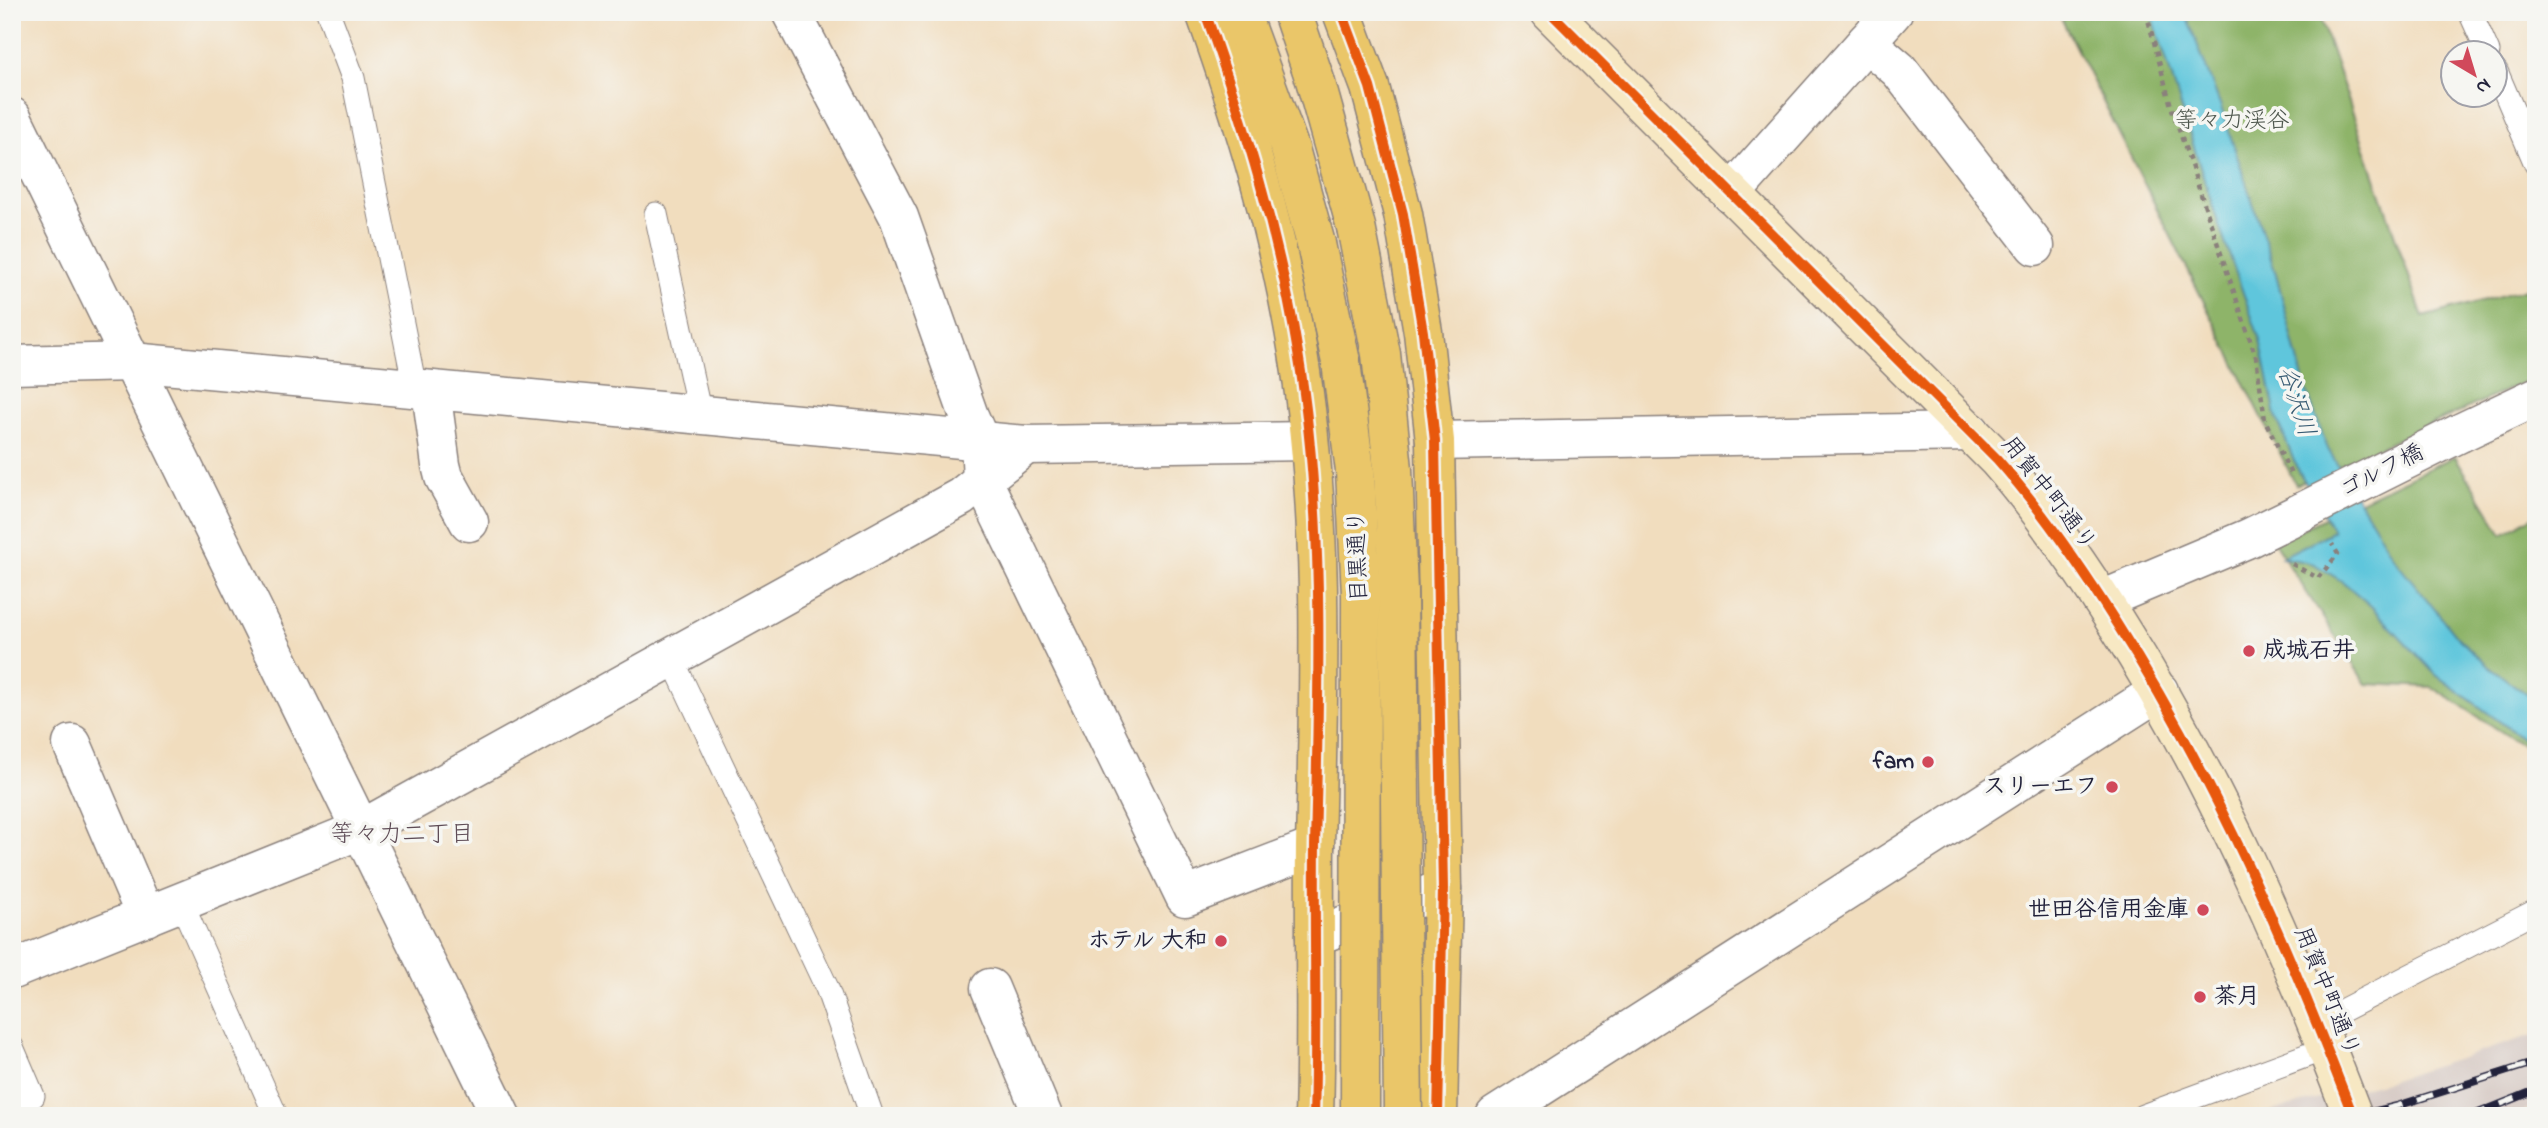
<svg xmlns="http://www.w3.org/2000/svg" width="2548" height="1128" viewBox="0 0 2548 1128" font-family="'Indie Flower','Klee One',sans-serif">
  <style>
    .industrial { fill: #cfc0ba }
    .forest { fill: #8eb469; stroke: #586b52; stroke-width: 2 }
    .water { fill: #5fc6dc; stroke: #40748c; stroke-width: 2 }
    .lines { fill: none; stroke-linecap: round; stroke-linejoin: round }
    .lane-casing { stroke: #8a807c; stroke-width: 25 }
    .street-casing { stroke: #8a807c; stroke-width: 41 }
    .secondary-casing { stroke: #8a807c; stroke-width: 41 }
    .primary-casing { stroke: #8a807c; stroke-width: 41 }
    .path { stroke: #8a807c; stroke-width: 4.5; stroke-dasharray: 5 5; stroke-linecap: butt }
    .lane { stroke: #fff; stroke-width: 23 }
    .street { stroke: #fff; stroke-width: 38 }
    .secondary { stroke: #f7e8c3; stroke-width: 38 }
    .primary { stroke: #eac669; stroke-width: 38 }
    .rail-casing { stroke: #22223b; stroke-width: 8 }
    .rail { stroke: #f6f6f2; stroke-width: 5; stroke-dasharray: 16; stroke-linecap: butt }
    .street-bridge-casing { stroke: #8a807c; stroke-width: 41; stroke-linecap: butt }
    .primary-bridge-casing { stroke: #8a807c; stroke-width: 41; stroke-linecap: butt }
    .street-bridge { stroke: #fff; stroke-width: 38 }
    .primary-bridge { stroke: #eac669; stroke-width: 38 }
    .cycleway-casing { stroke: #f6f6f2; stroke-width: 15 }
    .cycleway { stroke: #e8590c; stroke-width: 10 }
    .poi-dot { fill: #d1495b; stroke: #f6f6f2; stroke-width: 2.5 }
    .labels { text-anchor: middle; dominant-baseline: central; stroke-width: 7; stroke-linejoin: round; paint-order: stroke }
    .park-label { font-size: 23px; fill: #4e574e; stroke: #f6f6f2 }
    .street-label { font-size: 23px; fill: #22223b; stroke: #f6f6f2 }
    .poi-label { font-size: 23px; font-weight: bold; fill: #22223b; stroke: #f6f6f2; text-anchor: end }
    .water-label { font-size: 24px; font-style: italic; fill: #375b73; stroke: #f6f6f2 }
    .neighbourhood-label { font-size: 24px; fill: #5e4c56; stroke: #f6f6f2 }
  </style>
  <rect width="100%" height="100%" fill="#f6f6f2"/>
  <filter id="ink" filterUnits="userSpaceOnUse"><feTurbulence type="fractalNoise" baseFrequency=".0143" numOctaves="2"/><feDisplacementMap in="SourceGraphic" scale="14" xChannelSelector="R" yChannelSelector="G"/><feConvolveMatrix kernelMatrix="1 2 1 2 8 2 1 2 1" color-interpolation-filters="sRGB"/></filter>
  <filter id="wash" filterUnits="userSpaceOnUse"><feTurbulence type="fractalNoise" baseFrequency=".00686" numOctaves="4" result="noise"/><feDisplacementMap in="SourceGraphic" scale="28" xChannelSelector="R" yChannelSelector="G"/><feGaussianBlur stdDeviation="1.57" result="paint"/><feColorMatrix in="noise" values="0 0 0 0 0 0 0 0 0 0 0 0 0 0 0 0 0 1.4 0 .05"/><feComposite in="paint" operator="in"/></filter>
  <g filter="url(#wash)">
    <rect width="100%" height="100%" fill="#f1ddbe"/>
    <polygon class="industrial" points="2536,1034 2536,1106 2513,1116 2252,1116 2390,1081"/>
    <g class="forest">
      <polygon points="2058,12 2318,12 2423,317 2536,286 2536,377 2296,485"/>
      <polygon points="2455,456 2502,534 2536,515 2536,754 2432,687 2366,684 2274,542"/>
    </g>
    <polygon class="water" points="2151,12 2185,12 2220,104 2276,274 2305,387 2328,449 2393,557 2457,637 2489,667 2536,701 2536,748 2436,675 2371,606 2343,582 2314,564 2282,557 2333,531 2296,466 2276,416 2260,340 2219,226"/>
  </g>
  <g filter="url(#ink)">
    <g class="lines">
      <g class="lane-casing">
        <g id="lane">
          <polyline points="328,12 353,78 415,388"/>
          <polyline points="2470,12 2488,52"/>
          <polyline points="2496,71 2536,164"/>
          <polyline points="656,214 700,415"/>
          <polyline points="671,657 827,988 872,1116"/>
          <polyline points="181,902 276,1116"/>
          <polyline points="2318,1023 2536,911"/>
          <polyline points="12,1047 33,1096 12,1105"/>
          <polyline points="2143,1116 2327,1048"/>
        </g>
      </g>
      <g class="street-casing">
        <g id="street">
          <polyline points="791,12 899,217 969,416 980,441 982,479 1185,897 1315,847"/>
          <polyline points="1866,42 1899,70 2035,246"/>
          <polyline points="12,117 501,1116"/>
          <polyline points="1731,194 1893,12"/>
          <polyline points="12,365 132,362 1026,445 1308,441"/>
          <polyline points="431,390 441,465 444,477 469,522"/>
          <polyline points="2460,433 2536,397"/>
          <polyline points="1435,441 1971,432"/>
          <polyline points="2102,600 2249,538 2304,511"/>
          <polyline points="72,744 146,917"/>
          <polyline points="1315,936 1443,889"/>
          <polyline points="12,970 360,830 961,497 1026,445"/>
          <polyline points="990,988 1043,1116"/>
          <polyline points="1495,1116 2159,691"/>
        </g>
      </g>
      <g class="secondary-casing">
        <path id="secondary" d="M1550,12L1997,459C2041,509 2079,564 2115,621C2214,776 2287,944 2353,1116"/>
      </g>
      <g class="primary-casing">
        <g id="primary">
          <path d="M1205,12C1245,124 1279,236 1298,353C1325,516 1319,682 1315,846C1314,936 1317,1026 1314,1116"/>
          <polyline points="1240,12 1290,149 1316,244"/>
          <polyline points="1292,12 1315,80 1356,227"/>
          <polyline points="1342,12 1370,87 1403,214 1423,332 1435,441 1443,889 1438,1116"/>
        </g>
      </g>
      <g class="path">
        <polyline points="2146,12 2171,106 2256,357 2265,420 2291,474"/>
        <polyline points="2292,564 2318,578 2338,554 2332,544"/>
      </g>
      <use href="#lane" class="lane"/>
      <use href="#street" class="street"/>
      <use href="#secondary" class="secondary"/>
      <use href="#primary" class="primary"/>
      <g class="rail-casing">
        <g id="rail">
          <polyline points="2356,1116 2397,1106 2536,1062"/>
          <polyline points="2471,1116 2536,1090"/>
        </g>
      </g>
      <use href="#rail" class="rail"/>
      <g class="street-bridge-casing">
        <polyline id="street-bridge" points="2304,511 2460,433"/>
      </g>
      <g class="primary-bridge-casing">
        <g id="primary-bridge">
          <polyline points="1356,227 1381,354 1393,469 1398,591 1403,1116"/>
          <polyline points="1316,244 1341,362 1355,471 1361,595 1360,1116"/>
        </g>
      </g>
      <use href="#street-bridge" class="street-bridge"/>
      <use href="#primary-bridge" class="primary-bridge"/>
      <g class="cycleway-casing">
        <g id="cycleway">
          <path d="M1205,12C1245,124 1279,236 1298,353C1325,516 1319,682 1315,846C1314,936 1317,1026 1314,1116"/>
          <polyline points="1342,12 1370,87 1403,214 1423,332 1435,441 1443,889 1438,1116"/>
          <path d="M1550,12L1997,459C2041,509 2079,564 2115,621C2214,776 2287,944 2353,1116"/>
        </g>
      </g>
      <use href="#cycleway" class="cycleway"/>
    </g>
  </g>
  <g class="poi-dot">
    <circle cx="2249" cy="651" r="7"/>
    <circle cx="1928" cy="762" r="7"/>
    <circle cx="2112" cy="787" r="7"/>
    <circle cx="2203" cy="910" r="7"/>
    <circle cx="1221" cy="941" r="7"/>
    <circle cx="2200" cy="997" r="7"/>
  </g>
  <g class="labels">
    <g class="park-label">
      <text x="2232" y="121">等々力渓谷</text>
    </g>
    <g class="street-label">
      <text transform="translate(2382 472) rotate(-27)">ゴルフ橋</text>
      <text transform="translate(2048 494) rotate(52)">用賀中町通り</text>
      <text transform="translate(1359 556) rotate(-92)">目黒通り</text>
      <text transform="translate(2326 992) rotate(68)">用賀中町通り</text>
    </g>
    <g class="poi-label">
      <text x="2263" y="651" text-anchor="start">成城石井</text>
      <text x="1914" y="762">fam</text>
      <text x="2098" y="787">スリーエフ</text>
      <text x="2189" y="910">世田谷信用金庫</text>
      <text x="1207" y="941">ホテル 大和</text>
      <text x="2214" y="997" text-anchor="start">茶月</text>
    </g>
    <g class="water-label">
      <text transform="translate(2295 402) rotate(72)">谷沢川</text>
    </g>
    <g class="neighbourhood-label">
      <text x="402" y="835">等々力二丁目</text>
    </g>
  </g>
  <rect width="2548" height="1128" fill="none" stroke="#f6f6f2" stroke-width="42"/>
  <g transform="translate(2474 74) rotate(142)"><circle r="33" fill="#f6f6f2" stroke="#a1a1a9" stroke-width="2"/>
  <path d="M0-5L12 26L0 18L-12 26Z" fill="#d1495b"/>
  <text y="-10" font-size="19" font-weight="bold" text-anchor="middle" fill="#22223b">N</text>
  </g>
</svg>
